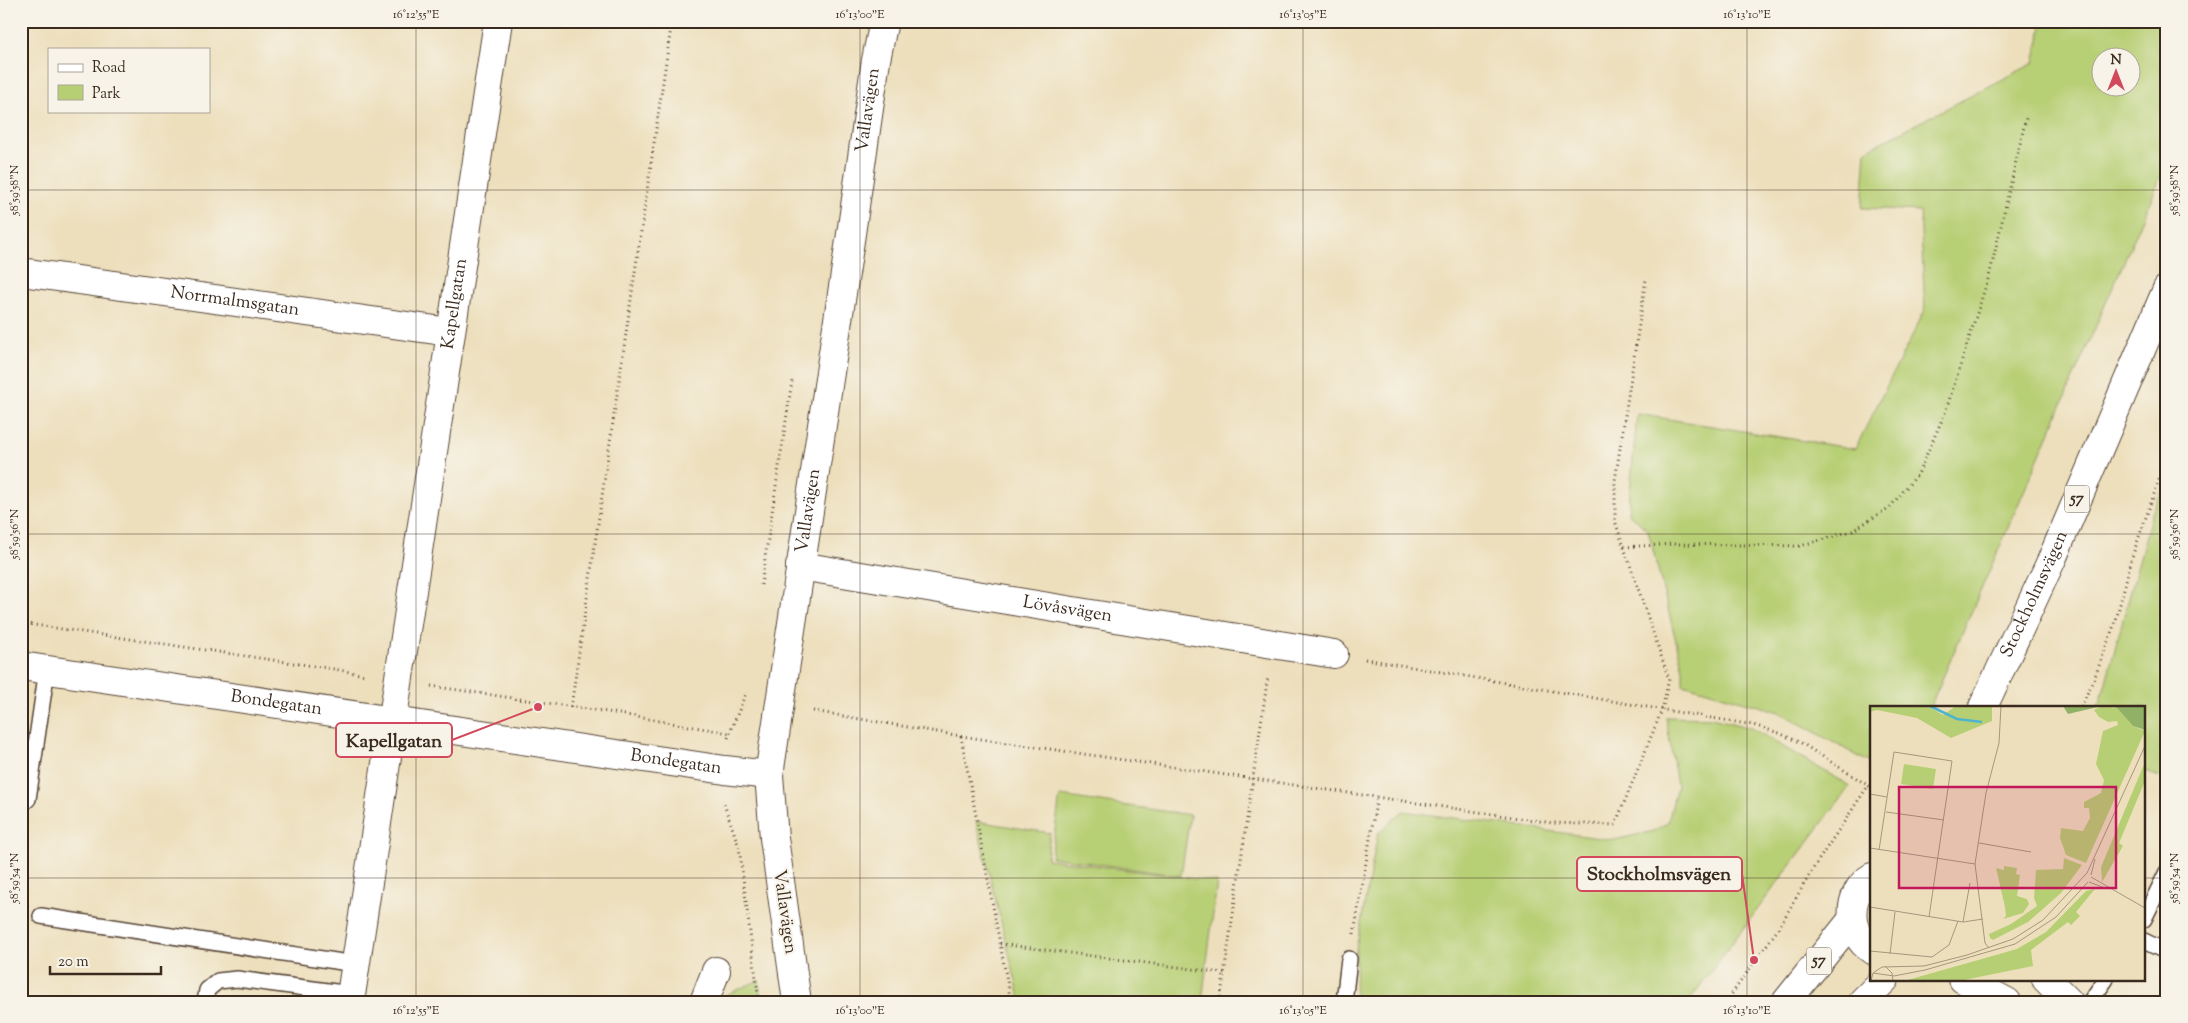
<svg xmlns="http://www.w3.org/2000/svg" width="2188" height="1023" viewBox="0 0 2188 1023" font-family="'Sorts Mill Goudy',serif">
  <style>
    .green { fill: #b7cf74; stroke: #797c49; fill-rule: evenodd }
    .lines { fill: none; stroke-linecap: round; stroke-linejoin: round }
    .lane-casing { stroke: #564536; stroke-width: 18 }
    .street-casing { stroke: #564536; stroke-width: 30 }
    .secondary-casing { stroke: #564536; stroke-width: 30 }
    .primary-casing { stroke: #564536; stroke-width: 30 }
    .path { stroke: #564536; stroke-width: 3; stroke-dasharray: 1 4; stroke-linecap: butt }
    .lane { stroke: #fff; stroke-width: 15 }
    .street { stroke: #fff; stroke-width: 28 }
    .secondary { stroke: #fff; stroke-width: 28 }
    .primary { stroke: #fff; stroke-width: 28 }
    .ticks { fill: none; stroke: #3b2a1e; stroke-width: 1; stroke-opacity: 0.45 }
    .labels { text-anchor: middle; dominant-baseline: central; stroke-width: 4; stroke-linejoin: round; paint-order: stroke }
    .shield { fill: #f7f3e8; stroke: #73665b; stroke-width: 1 }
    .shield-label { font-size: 16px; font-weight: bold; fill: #3b2a1e }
    .street-label { font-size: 18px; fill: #3b2a1e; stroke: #f7f3e8 }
    .inset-river { fill: none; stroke: #4eb5cc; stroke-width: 2.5 }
    .inset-road { fill: none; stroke: #a6977d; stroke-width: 1 }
    .view { fill: #c2185b; fill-opacity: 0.15; stroke: #c2185b; stroke-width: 2.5 }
    .inset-edge { fill: none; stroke: #3b2a1e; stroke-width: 2.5 }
    .leader { fill: none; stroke: #d1495b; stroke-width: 2 }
    .callout-dot { fill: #d1495b; stroke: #f7f3e8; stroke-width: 2 }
    .callout { fill: #f7f3e8; stroke: #d1495b; stroke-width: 2 }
    .callout-label { font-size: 19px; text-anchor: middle; font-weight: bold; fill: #3b2a1e }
    .neatline { fill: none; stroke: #3b2a1e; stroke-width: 2 }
    .ticks-label { font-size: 12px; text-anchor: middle; fill: #3b2a1e }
  </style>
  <rect width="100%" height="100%" fill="#f7f3e8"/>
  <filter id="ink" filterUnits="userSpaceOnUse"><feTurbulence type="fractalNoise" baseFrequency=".02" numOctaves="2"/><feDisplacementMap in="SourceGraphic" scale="10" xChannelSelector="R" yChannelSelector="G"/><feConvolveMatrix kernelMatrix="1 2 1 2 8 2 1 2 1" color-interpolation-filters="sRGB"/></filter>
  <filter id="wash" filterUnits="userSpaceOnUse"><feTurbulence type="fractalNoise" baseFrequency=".0096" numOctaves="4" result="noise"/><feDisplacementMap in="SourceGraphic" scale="20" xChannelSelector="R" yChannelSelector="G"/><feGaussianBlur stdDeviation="1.12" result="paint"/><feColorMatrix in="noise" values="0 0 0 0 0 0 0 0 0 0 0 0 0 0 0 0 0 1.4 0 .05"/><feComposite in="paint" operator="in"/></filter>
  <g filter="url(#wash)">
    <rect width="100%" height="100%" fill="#eddfbc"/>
    <g class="green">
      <path d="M2043,21H2167V163L1930,707H1872V764L1779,712L1683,684V669L1648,530L1628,513L1637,414L1855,449L1925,310L1920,211L1862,208L1866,150L2034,63ZM2100,58H2130V88H2100Z"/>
      <polygon points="2167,478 2167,781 2144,770 2144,707 2097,707 2101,700 2152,513"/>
      <polygon points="1666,717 1712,718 1751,728 1850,786 1688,1002 1355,1002 1356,949 1378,833 1403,811 1614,840 1654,831 1668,822 1677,786"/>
      <polygon points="1060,796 1190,815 1181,876 1051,857"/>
      <polygon points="976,821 1050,833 1047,859 1217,882 1202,1002 1021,1002"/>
      <polygon points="759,980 761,1002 719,1002 726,995"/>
    </g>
  </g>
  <g filter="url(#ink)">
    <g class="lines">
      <g class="lane-casing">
        <g id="lane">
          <polyline points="21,805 28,799 47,669"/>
          <polyline points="41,916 355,964"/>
          <polyline points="2144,919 2167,872"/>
          <polyline points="2144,941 2167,952"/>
          <polyline points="205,1002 207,990 218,981 237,979 351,994"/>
          <polyline points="1344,1002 1349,959"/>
          <polyline points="2090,1002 2106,979"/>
        </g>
      </g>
      <g class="street-casing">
        <g id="street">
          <path id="s1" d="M21,272L450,332"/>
          <path id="s2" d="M800,566L1334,654"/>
          <path id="s3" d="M21,666L725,770L769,775"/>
          <path id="s4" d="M350,1002L498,21"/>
          <polyline points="704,1002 716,971"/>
          <path id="s5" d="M797,1002L774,838L769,775L851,234L876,60L884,21"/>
        </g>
      </g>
      <g class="secondary-casing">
        <g id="secondary">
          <polyline points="1963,979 2007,1002"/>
          <polyline points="2046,979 2069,1002"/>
        </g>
      </g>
      <g class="primary-casing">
        <g id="primary">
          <path id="s6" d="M1983,707L2052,559L2167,289"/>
          <path d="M1872,877C1846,892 1846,934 1872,950"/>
          <polyline points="1786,1002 1852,920"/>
          <polyline points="1862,1002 1885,979"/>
        </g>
      </g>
      <g class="path">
        <polyline points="1624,547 1675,544 1800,546 1852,531 1890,507 1918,474 1945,413 1990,273 2026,118"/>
        <polyline points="761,585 792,381"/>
        <polyline points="21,623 334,669 365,675"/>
        <polyline points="1365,659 1753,725 1779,733 1803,744 1872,788"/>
        <polyline points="431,686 608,712 729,733"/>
        <polyline points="571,707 672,21"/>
        <polyline points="2081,707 2096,674 2116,620 2132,557 2167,457"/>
        <polyline points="813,711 961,736 1553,823 1615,825 1662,710 1669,679 1615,521 1615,481 1646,279"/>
        <polyline points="961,736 1011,1002"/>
        <polyline points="728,738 745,695"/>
        <polyline points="724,804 739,847 759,1002"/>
        <polyline points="1354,934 1377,797"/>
        <polyline points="1000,944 1224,973"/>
        <polyline points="1220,1002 1268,676"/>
        <polyline points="1726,1002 1776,932 1816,864 1868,786"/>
      </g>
      <use href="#lane" class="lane"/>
      <use href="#street" class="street"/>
      <use href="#secondary" class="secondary"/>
      <use href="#primary" class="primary"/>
    </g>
  </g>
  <path class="ticks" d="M416,21V1002M860,21V1002M1303,21V1002M1747,21V1002M21,190H2167M21,534H2167M21,878H1872M2144,878H2167"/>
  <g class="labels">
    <g class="shield">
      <rect x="2064.5" y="485.5" width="25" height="27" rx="4"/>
      <rect x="1806.5" y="947.5" width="25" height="27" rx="4"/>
    </g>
    <g class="shield-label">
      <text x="2077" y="499">57</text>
      <text x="1819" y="961">57</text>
    </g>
    <g class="street-label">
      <text stroke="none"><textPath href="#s5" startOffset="901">Vallavägen</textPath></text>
      <text stroke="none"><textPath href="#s1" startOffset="216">Norrmalmsgatan</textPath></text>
      <text stroke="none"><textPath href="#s4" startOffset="706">Kapellgatan</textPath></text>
      <text stroke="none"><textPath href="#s5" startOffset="496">Vallavägen</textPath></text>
      <text stroke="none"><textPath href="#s6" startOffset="124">Stockholmsvägen</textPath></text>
      <text stroke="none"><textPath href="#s2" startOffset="271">Lövåsvägen</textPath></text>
      <text stroke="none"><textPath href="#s3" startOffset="258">Bondegatan</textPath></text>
      <text stroke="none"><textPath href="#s3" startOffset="662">Bondegatan</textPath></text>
      <text transform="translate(784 912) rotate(82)">Vallavägen</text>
    </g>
  </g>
  <g transform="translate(1870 706)">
    <rect width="275" height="275" fill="#eddfbc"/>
    <path d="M0,0H58L73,9L86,0H122V15L81,32L47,12L7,4L0,6ZM232,0L247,2L263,20L275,25L216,157L196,149L190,132L191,122L213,125L220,112L219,102H214V96L231,87L234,74L226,58L233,25L248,19L247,15L238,16L229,11L224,4ZM275,56V75L249,137L253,140L232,176L231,161ZM34,58L66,63L63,83L31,78ZM194,152L212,159L191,187L158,216L123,234L120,232L119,228L141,218L167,200L164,192L166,164L193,163ZM134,160L147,162L146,168L150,169L147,190L157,193L159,198L153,207L133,213L136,210L135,201L126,162L134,164ZM225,183L206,206L210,210L201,219L198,216L161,244L163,260L89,275H34L147,243L176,226L216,185Z" fill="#b7cf74"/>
    <path d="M193,0H232L198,8ZM241,0H275V24L263,20L247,2Z" fill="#91b266"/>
    <path class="inset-river" d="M60,0L87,13L112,16"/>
    <path class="inset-road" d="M0,88L17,91M16,106L74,114M109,137L161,146M0,142L105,158M9,144L24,46L82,55L59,211M221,169L225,153M221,171L275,202M219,176L235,182M0,201L93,216L113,213M93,216L100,177M119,242L115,237L105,158L116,87L129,37L131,0M0,245L62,251L79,239L88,215M20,248L25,206M15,260L22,267L23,275M3,267L24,270L55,264L145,238L186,211L218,176M1,275L3,267L12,261L54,260L97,249L143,233L173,214L217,167L275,40"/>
    <path class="view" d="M29,81H246V182H29Z"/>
    <rect width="275" height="275" class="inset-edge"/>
  </g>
  <path class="leader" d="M538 707L452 740M1754 960L1742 874"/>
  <g class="callout-dot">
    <circle cx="538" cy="707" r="5"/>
    <circle cx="1754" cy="960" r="5"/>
  </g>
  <g class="callout">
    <rect x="336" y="723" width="116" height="34" rx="5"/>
    <rect x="1577" y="857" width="165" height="34" rx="5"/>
  </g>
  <g class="callout-label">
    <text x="394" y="747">Kapellgatan</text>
    <text x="1659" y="880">Stockholmsvägen</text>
  </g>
  <rect width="2188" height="1023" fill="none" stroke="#f7f3e8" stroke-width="55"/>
  <rect x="48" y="48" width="162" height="65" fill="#f7f3e8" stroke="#aca397"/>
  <rect x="58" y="64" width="25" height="8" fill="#ffffff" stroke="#aca397"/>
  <text x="92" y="72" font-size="15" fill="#3b2a1e">Road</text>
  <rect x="58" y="85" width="25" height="15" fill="#b7cf74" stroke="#aca397"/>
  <text x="92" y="98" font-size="15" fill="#3b2a1e">Park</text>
  <g transform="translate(2116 72)"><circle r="24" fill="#f7f3e8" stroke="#aca397"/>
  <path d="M0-4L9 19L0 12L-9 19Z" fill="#d1495b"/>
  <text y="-8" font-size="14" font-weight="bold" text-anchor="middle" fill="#3b2a1e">N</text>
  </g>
  <path d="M50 966v8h111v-8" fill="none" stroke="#3b2a1e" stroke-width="2.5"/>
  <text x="58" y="966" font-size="15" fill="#3b2a1e" stroke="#f7f3e8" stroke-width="4" paint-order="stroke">20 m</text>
  <rect x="28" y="28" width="2132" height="968" class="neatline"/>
  <g class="ticks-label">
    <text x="416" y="18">16°12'55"E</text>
    <text x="860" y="18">16°13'00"E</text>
    <text x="1303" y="18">16°13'05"E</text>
    <text x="1747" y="18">16°13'10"E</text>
    <text transform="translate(14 190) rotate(-90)" y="4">58°59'58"N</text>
    <text transform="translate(2174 190) rotate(-90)" y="4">58°59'58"N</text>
    <text transform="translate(14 534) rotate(-90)" y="4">58°59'56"N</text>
    <text transform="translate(2174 534) rotate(-90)" y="4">58°59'56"N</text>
    <text transform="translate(14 878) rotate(-90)" y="4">58°59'54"N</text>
    <text transform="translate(2174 878) rotate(-90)" y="4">58°59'54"N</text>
    <text x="416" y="1014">16°12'55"E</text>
    <text x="860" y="1014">16°13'00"E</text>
    <text x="1303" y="1014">16°13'05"E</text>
    <text x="1747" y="1014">16°13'10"E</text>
  </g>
</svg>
